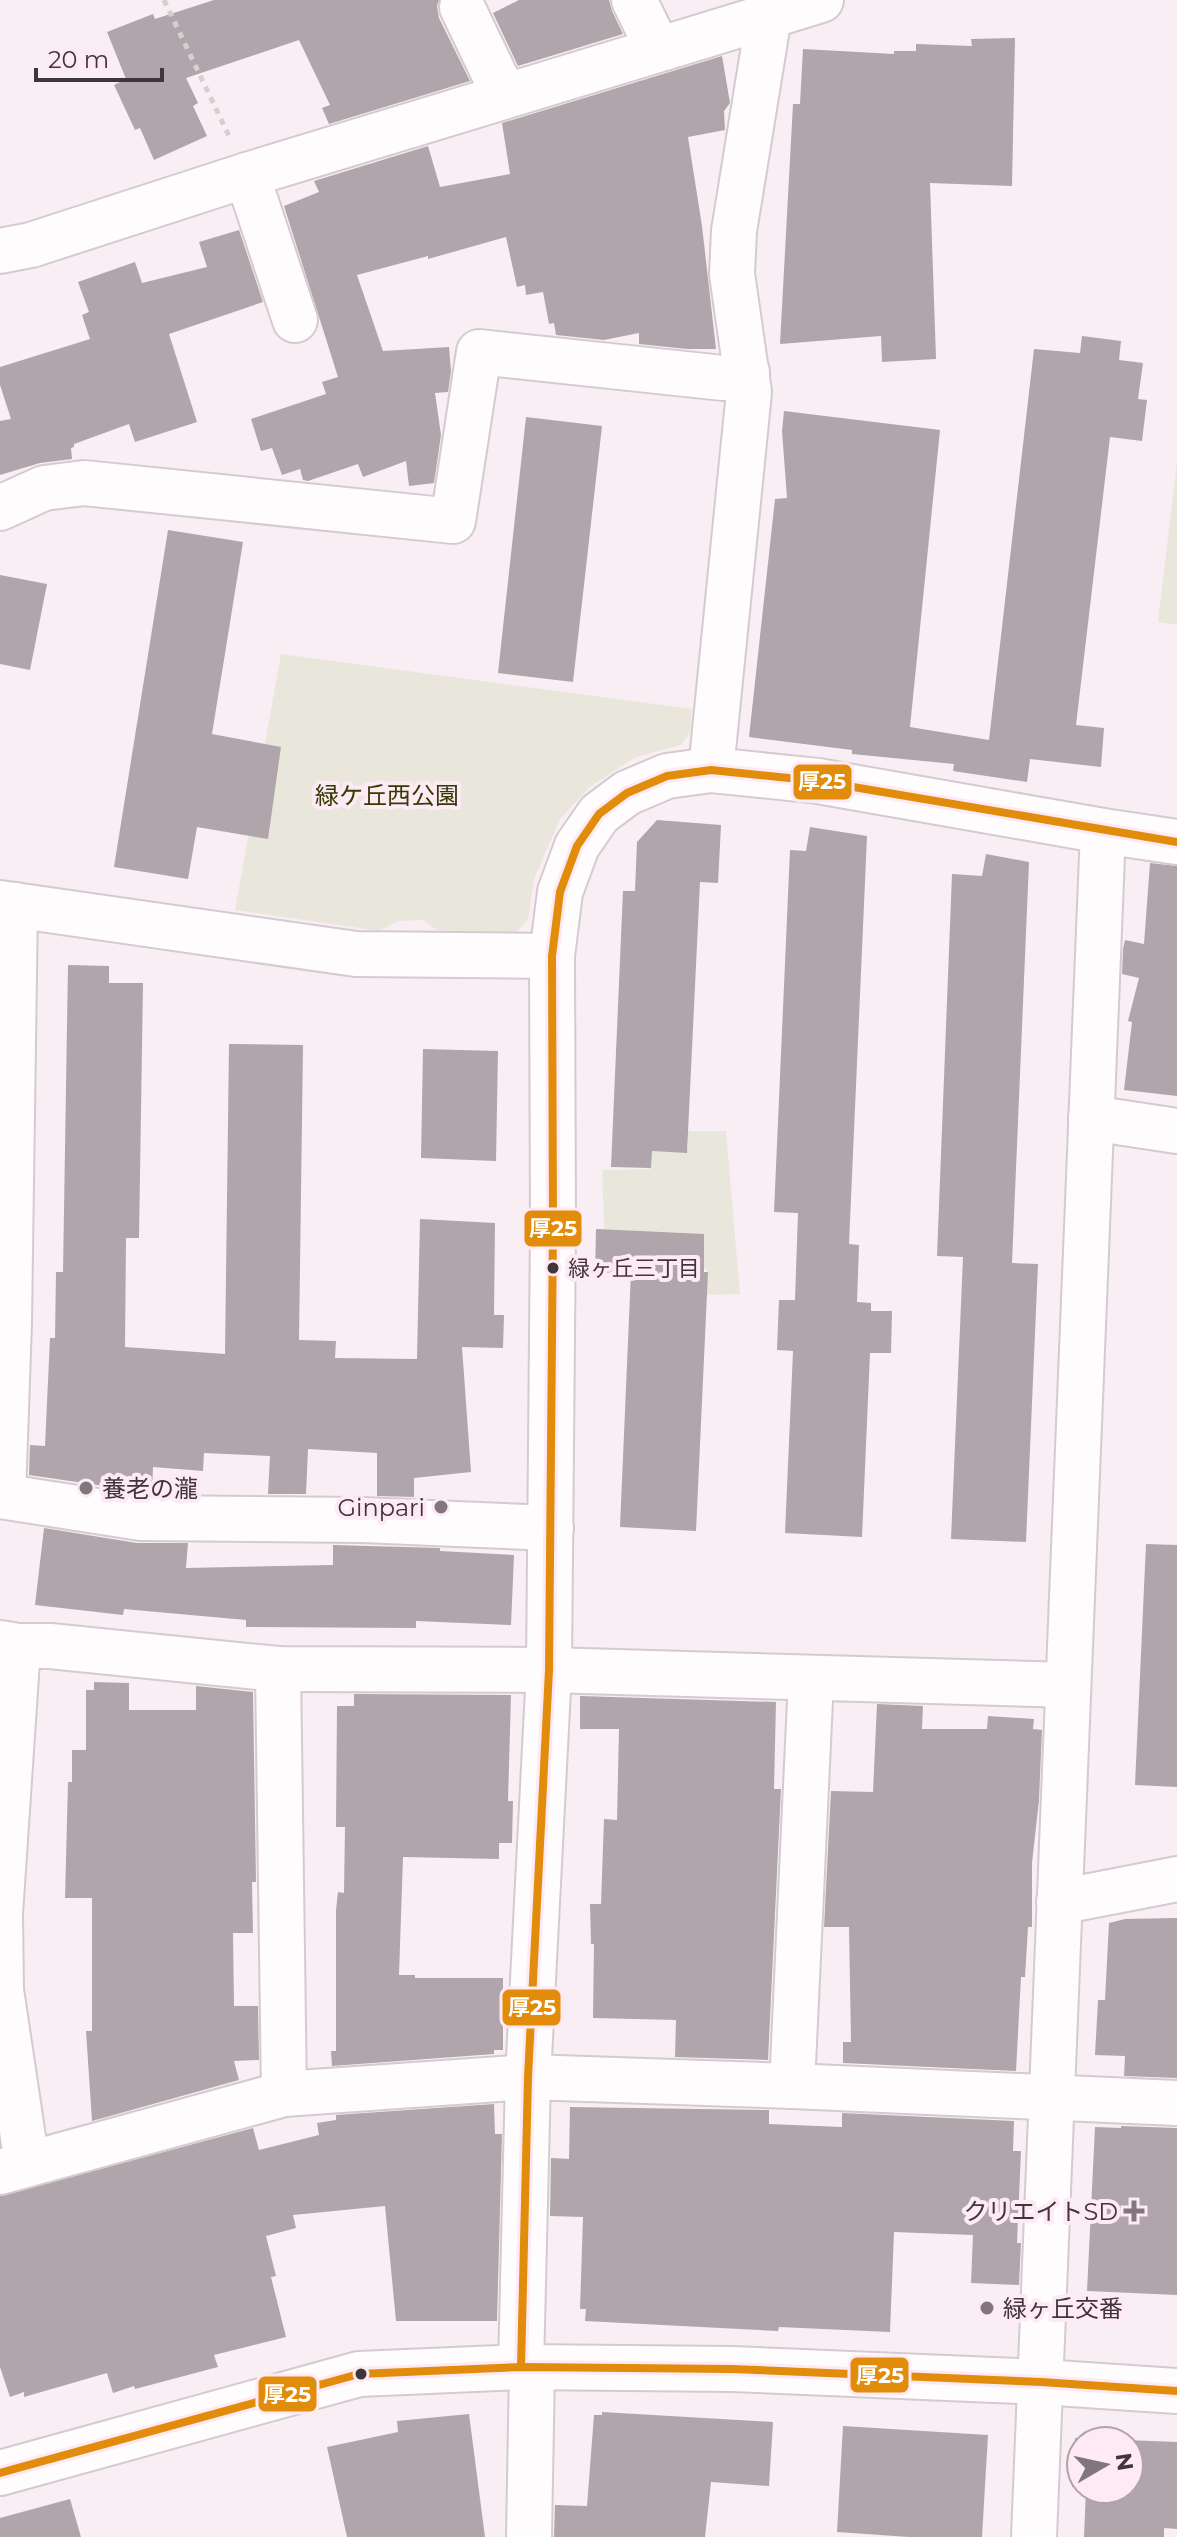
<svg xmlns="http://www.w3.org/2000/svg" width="1177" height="2537" viewBox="0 0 1177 2537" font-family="Montserrat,'Noto Sans JP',sans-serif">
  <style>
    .green { fill: #e9e7db }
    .building { fill: #afa5aa }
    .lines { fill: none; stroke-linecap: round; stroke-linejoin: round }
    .minor-casing { stroke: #d5cad0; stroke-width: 48 }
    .path { stroke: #d4d0d2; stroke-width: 5; stroke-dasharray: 6 6; stroke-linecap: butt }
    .minor { stroke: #fefcfd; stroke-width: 44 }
    .bus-1-casing { stroke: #fdeaf4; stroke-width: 14 }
    .bus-1 { stroke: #e18c0b; stroke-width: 8 }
    .bus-dot { fill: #41353c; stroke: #fdeaf4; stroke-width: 3 }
    .poi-dot { fill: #81767c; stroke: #fdeaf4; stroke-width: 3 }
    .labels { text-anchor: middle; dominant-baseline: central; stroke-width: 8; stroke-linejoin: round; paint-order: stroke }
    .bus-label { font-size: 22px; fill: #41353c; stroke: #fdeaf4; text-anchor: start }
    .park-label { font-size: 24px; fill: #343b00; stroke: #fdeaf4 }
    .poi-label { font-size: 24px; fill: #41353c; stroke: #fdeaf4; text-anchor: start }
    .line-badge { stroke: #fdeaf4; stroke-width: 3 }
    .badge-label { font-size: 22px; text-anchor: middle; font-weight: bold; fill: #fff }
  </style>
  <rect width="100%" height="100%" fill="#f9eef4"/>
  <g class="green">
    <polygon points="1177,462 1177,625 1158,622"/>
    <polygon points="281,654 692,709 690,733 681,745 636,757 591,786 560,819 534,879 528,919 515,934 437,930 423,920 398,921 379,931 235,910"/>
    <polygon points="688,1131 726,1131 740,1294 707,1295 707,1269 668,1267 605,1248 602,1170 650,1169 651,1151 688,1149"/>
  </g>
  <g class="building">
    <polygon points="214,0 439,0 437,6 439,18 470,81 329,124 322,108 330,105 299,40 186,78 198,103 193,106 207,136 154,160 140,128 135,130 114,85 126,79 107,32 153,14 155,19"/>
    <polygon points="519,0 609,0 612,11 623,34 518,66 493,13"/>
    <polygon points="1015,38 1012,186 930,183 936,359 882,362 881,336 780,344 793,104 800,104 803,49 894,54 894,51 916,51 916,44 972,46 971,39"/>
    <polygon points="722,56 730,103 724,111 725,130 688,137 702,226 716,349 687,349 639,344 639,333 604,340 556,335 554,323 549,324 543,292 526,295 525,285 517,287 506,237 428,259 428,256 357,275 383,351 449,347 451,371 448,392 435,393 441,435 434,483 409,486 406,461 363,477 358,464 308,481 303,480 300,469 282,475 272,448 261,451 251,419 326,394 322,382 338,377 284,206 319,192 314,181 428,146 440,187 510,174 502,123"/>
    <polygon points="239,230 263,302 169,334 197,422 135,442 129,424 74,444 74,447 71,448 72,459 40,463 0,475 0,421 11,419 0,385 0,367 90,339 82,315 89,312 78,282 135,262 142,283 207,267 199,242"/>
    <polygon points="1082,336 1121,341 1119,360 1143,363 1138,399 1147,400 1142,441 1110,437 1076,725 1104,728 1101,767 1030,759 1027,782 953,771 954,764 852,754 852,750 749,737 775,499 787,498 782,431 784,411 940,430 910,727 989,740 1034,349 1080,353"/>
    <polygon points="526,417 602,426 573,682 498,673"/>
    <polygon points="168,530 243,542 212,734 281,747 268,839 197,827 188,879 114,867"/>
    <polygon points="0,575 47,584 30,670 0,664"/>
    <polygon points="657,820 721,825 718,883 700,882 687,1153 652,1151 651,1168 611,1167 623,891 635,891 637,842"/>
    <polygon points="810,827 867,836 849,1244 859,1245 857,1302 871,1303 871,1311 892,1311 891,1353 870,1353 862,1537 785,1533 793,1351 777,1350 779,1300 795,1300 798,1213 774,1212 790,850 806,851"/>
    <polygon points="986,854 1029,862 1012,1263 1038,1264 1026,1542 951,1539 963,1257 937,1256 952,874 982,876"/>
    <polygon points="1150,863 1177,866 1177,1096 1124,1090 1132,1022 1128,1021 1139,978 1122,974 1123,949 1125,940 1144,944"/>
    <polygon points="68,965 109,966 109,983 143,983 139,1238 126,1238 125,1347 225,1354 229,1044 303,1045 299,1340 336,1341 335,1358 417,1359 420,1219 495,1223 494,1315 504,1315 503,1348 462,1347 471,1472 414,1478 414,1497 377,1496 377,1453 308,1449 306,1494 268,1494 270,1456 204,1453 203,1471 153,1467 152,1493 29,1475 30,1445 45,1446 50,1338 55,1338 56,1272 63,1272"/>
    <polygon points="423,1049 498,1051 496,1161 421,1158"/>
    <polygon points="596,1229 704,1234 704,1272 708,1272 696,1531 620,1527 631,1272 595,1273"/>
    <polygon points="44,1528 137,1543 188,1543 186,1568 333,1565 333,1545 440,1548 440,1551 514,1555 511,1625 416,1621 416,1628 246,1627 246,1620 124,1609 123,1615 35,1605"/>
    <polygon points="1146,1544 1177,1545 1177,1787 1135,1785"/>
    <polygon points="94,1682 129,1683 129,1710 196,1710 196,1686 253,1692 256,1882 252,1882 253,1933 233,1933 234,2006 258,2006 259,2060 234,2061 239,2080 92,2121 86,2031 92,2031 92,1898 65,1898 68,1782 72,1782 72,1750 86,1750 86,1690 94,1690"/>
    <polygon points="354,1694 511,1695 508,1801 513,1801 512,1843 499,1843 499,1859 403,1857 399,1975 415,1975 415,1978 503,1978 503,2050 494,2050 494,2054 332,2066 331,2051 336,2051 336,1910 338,1892 344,1893 345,1827 336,1827 337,1706 354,1706"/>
    <polygon points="580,1696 776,1702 774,1789 781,1789 768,2060 675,2057 676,2020 593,2018 594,1944 591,1944 590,1904 601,1904 604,1819 617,1820 619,1729 580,1729"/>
    <polygon points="877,1704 923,1706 922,1729 987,1729 988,1716 1034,1719 1033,1729 1042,1730 1039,1800 1032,1863 1032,1927 1028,1927 1025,1977 1021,1977 1016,2071 843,2063 843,2042 851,2042 849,1927 824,1927 831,1791 873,1792"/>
    <polygon points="1177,1918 1177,2078 1124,2076 1125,2056 1095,2055 1098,2000 1105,2000 1109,1923 1125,1919"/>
    <polygon points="494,2104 495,2134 502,2134 497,2321 396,2321 385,2206 293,2215 296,2228 266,2236 276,2276 271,2277 286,2337 214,2355 218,2367 135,2389 134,2386 113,2393 107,2373 24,2397 24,2392 10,2397 0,2367 0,2196 253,2128 259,2150 319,2135 317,2123 336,2120 336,2115"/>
    <polygon points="570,2107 769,2110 769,2124 842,2127 842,2113 1014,2121 1013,2151 1021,2151 1017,2243 1021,2243 1019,2285 971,2283 973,2235 894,2232 890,2332 779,2327 778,2331 585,2321 586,2309 580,2309 583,2217 550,2216 551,2158 569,2159"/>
    <polygon points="1121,2126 1177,2128 1177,2295 1087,2291 1095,2127 1121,2128"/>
    <polygon points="602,2412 773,2422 769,2486 711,2482 705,2537 554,2537 555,2505 587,2506 594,2415 602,2415"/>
    <polygon points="469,2414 485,2537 347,2537 327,2447 398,2432 397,2421"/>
    <polygon points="843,2426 988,2435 982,2537 909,2537 837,2532"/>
    <polygon points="1075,2438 1177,2442 1177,2529 1164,2528 1164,2537 1084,2537 1086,2489 1129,2489 1129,2441 1081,2441 1081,2488 1072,2487"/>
    <polygon points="70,2499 81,2537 0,2537 0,2518"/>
  </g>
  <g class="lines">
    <g class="minor-casing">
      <g id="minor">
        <polyline points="634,0 658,49"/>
        <polyline points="462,7 497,80 509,94"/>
        <polyline points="247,175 295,320"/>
        <polyline points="0,251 31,245 247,175 769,16 772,0"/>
        <polyline points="0,508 44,488 84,483 453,521 479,352 723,378 747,372"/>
        <polyline points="711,770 749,392 732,274 734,231 769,16 821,0"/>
        <polyline points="0,903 356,954 552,956"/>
        <polyline points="1091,1118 1177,1131"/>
        <polyline points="0,1496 141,1518 362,1520 551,1528"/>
        <polyline points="3,1496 9,1323 15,905"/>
        <polyline points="0,1643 18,1646 50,1646 278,1669 549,1670 1068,1685"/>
        <polyline points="18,1646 0,1914 1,1990 27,2164"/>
        <polyline points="278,1669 284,2094"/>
        <polyline points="1059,1902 1177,1879"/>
        <polyline points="792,2086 811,1679"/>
        <polyline points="0,2172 284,2094 528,2077 792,2086 1177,2103"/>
        <polyline points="521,2367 528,2077 549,1670 553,1225 552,956 560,892 577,846 599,814 627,793 667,776 711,770 818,781 1103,831 1177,842"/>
        <polyline points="0,2473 359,2374 521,2367 732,2369 1041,2382 1177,2391"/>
        <polyline points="529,2537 532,2367"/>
        <polyline points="1034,2537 1103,831"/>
      </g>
    </g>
    <polyline class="path" points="164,0 229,136"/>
    <use href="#minor" class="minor"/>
    <g class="bus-1-casing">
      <g id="bus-1">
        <polyline points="521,2367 528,2077 549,1670 553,1225 552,956 560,892 577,846 599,814 627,793 667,776 711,770 818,781 1177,842"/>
        <polyline points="0,2473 359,2374 521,2367 732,2369 1041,2382 1177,2391"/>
      </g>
    </g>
    <use href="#bus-1" class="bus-1"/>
  </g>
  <g class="bus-dot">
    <circle cx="553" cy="1268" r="7"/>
    <circle cx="361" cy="2374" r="7"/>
  </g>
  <g class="poi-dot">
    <circle cx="86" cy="1488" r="8"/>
    <circle cx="441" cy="1507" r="8"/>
    <path d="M1130 2199h8v8h8v8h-8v8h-8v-8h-8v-8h8z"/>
    <circle cx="987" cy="2308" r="8"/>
  </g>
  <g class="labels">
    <g class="bus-label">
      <text x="568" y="1268">緑ヶ丘三丁目</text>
    </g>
    <g class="park-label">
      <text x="387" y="795">緑ケ丘西公園</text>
    </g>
    <g class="poi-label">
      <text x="102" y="1488">養老の瀧</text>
      <text x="425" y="1507" text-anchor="end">Ginpari</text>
      <text x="1118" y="2211" text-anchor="end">クリエイトSD</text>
      <text x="1003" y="2308">緑ヶ丘交番</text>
    </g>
  </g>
  <g class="line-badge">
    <rect x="792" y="763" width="61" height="38" rx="8" fill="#e18c0b"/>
    <rect x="523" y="1209" width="60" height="39" rx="8" fill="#e18c0b"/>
    <rect x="501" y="1988" width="61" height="39" rx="8" fill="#e18c0b"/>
    <rect x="849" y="2356" width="61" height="38" rx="8" fill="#e18c0b"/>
    <rect x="257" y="2375" width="61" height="38" rx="8" fill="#e18c0b"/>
  </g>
  <g class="badge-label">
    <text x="822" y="789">厚25</text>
    <text x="553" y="1236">厚25</text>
    <text x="532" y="2015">厚25</text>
    <text x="880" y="2383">厚25</text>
    <text x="287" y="2402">厚25</text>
  </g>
  <g transform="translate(1105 2465) rotate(81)"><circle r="38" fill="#fdeaf4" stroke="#b2a2aa" stroke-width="2"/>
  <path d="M0-6L14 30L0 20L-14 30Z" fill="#81767c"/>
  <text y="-12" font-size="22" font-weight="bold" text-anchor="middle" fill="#41353c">N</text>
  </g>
  <path d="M36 68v12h126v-12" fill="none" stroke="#41353c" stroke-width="4"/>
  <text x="48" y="68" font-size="24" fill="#41353c" stroke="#fdeaf4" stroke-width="6" paint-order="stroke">20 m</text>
</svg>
